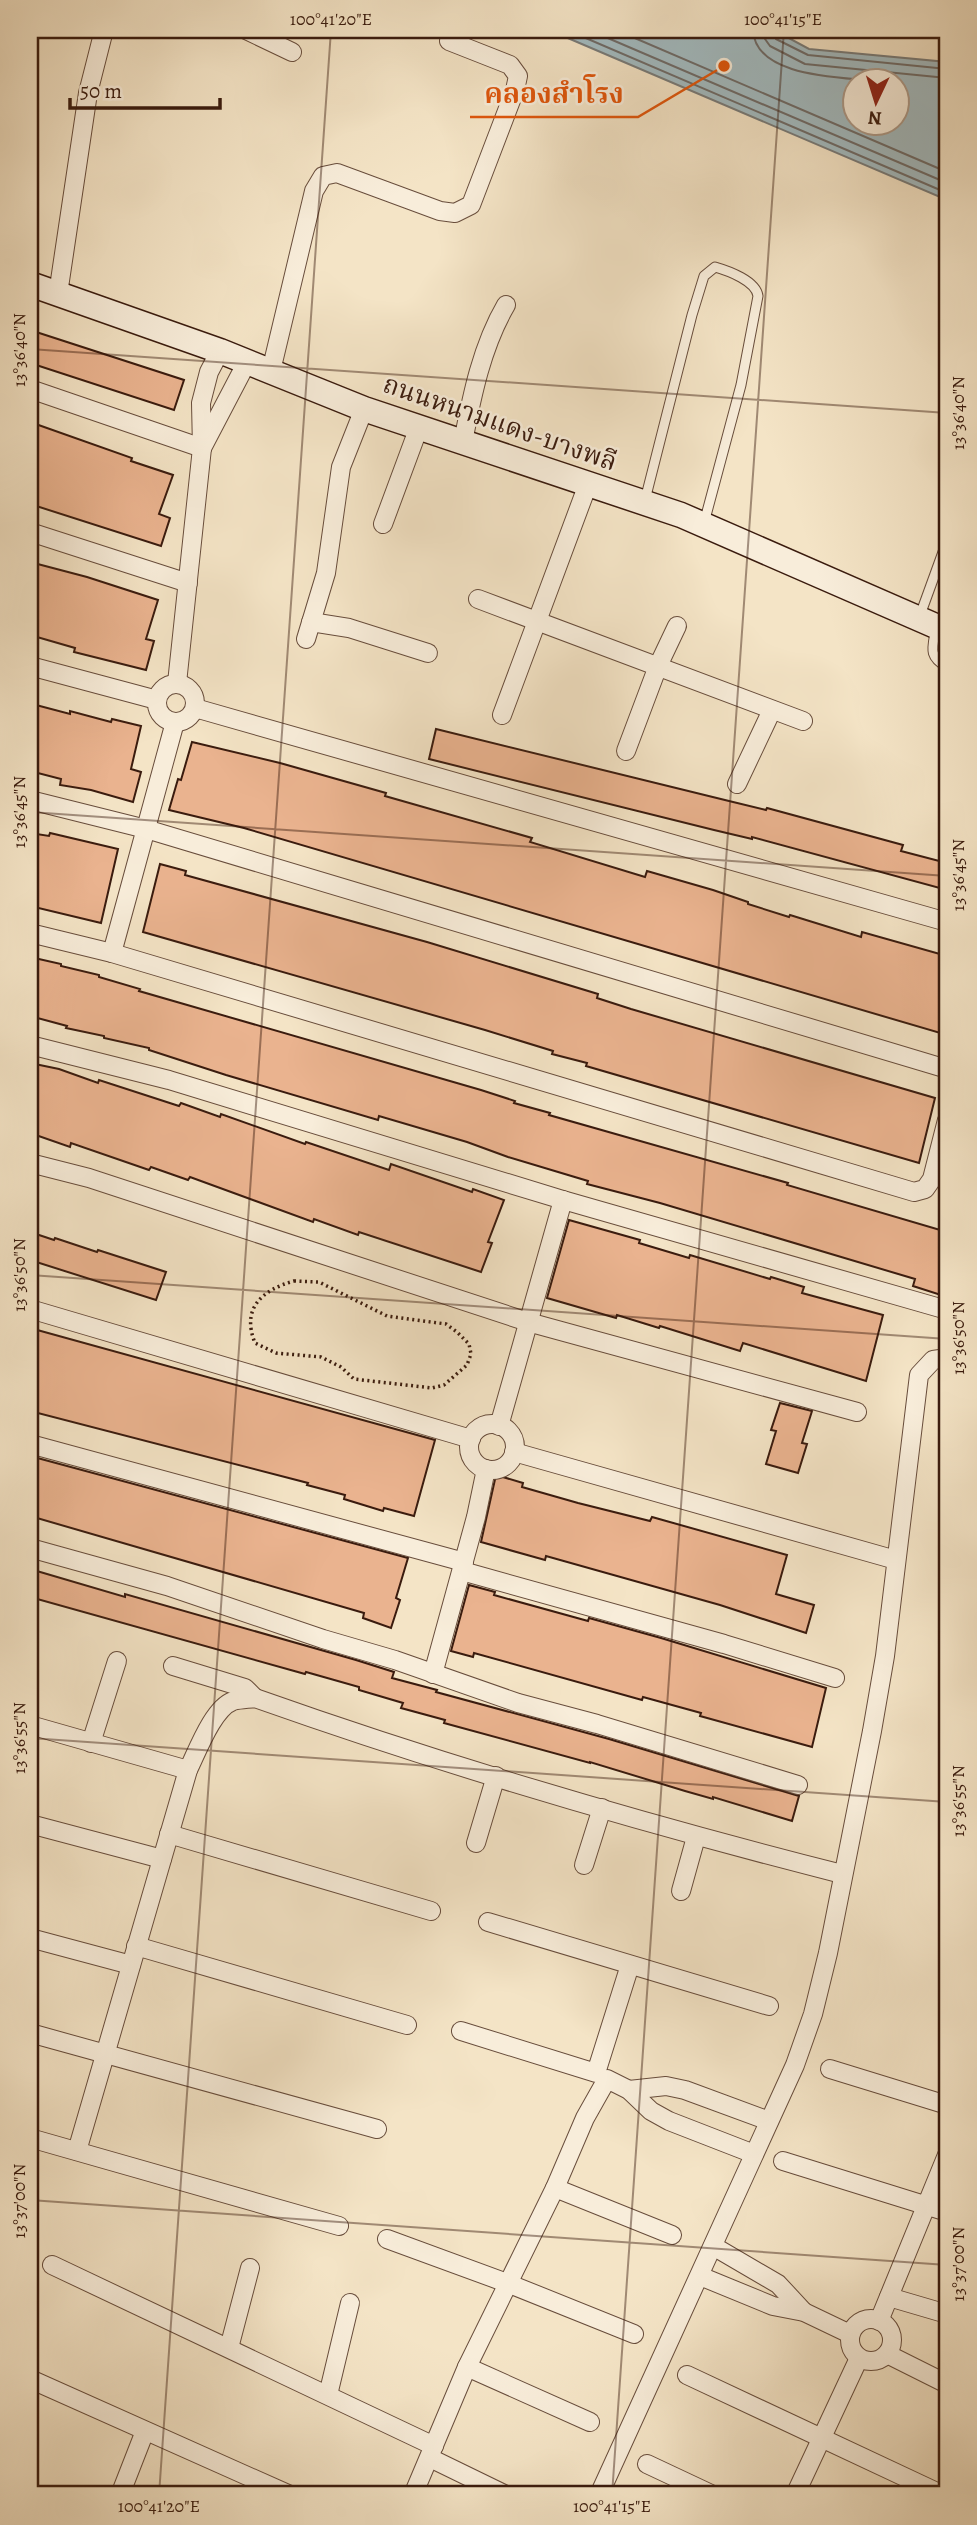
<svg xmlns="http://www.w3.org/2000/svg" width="977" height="2525" viewBox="0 0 977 2525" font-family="Alegreya,'Noto Serif Thai',serif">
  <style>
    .water { fill: #a2bbc1; stroke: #787b79; stroke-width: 2; fill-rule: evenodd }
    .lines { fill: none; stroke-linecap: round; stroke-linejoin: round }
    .shore { stroke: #6e6b68; stroke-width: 2 }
    .building { fill: #eab38f; stroke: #3a1b0e; stroke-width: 2 }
    .lane-casing { stroke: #684d3c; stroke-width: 11 }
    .street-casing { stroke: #684d3c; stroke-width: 20 }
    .secondary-casing { stroke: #3a1b0e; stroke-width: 27 }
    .path { stroke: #3a1b0e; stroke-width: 3.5; stroke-dasharray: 2 3.5; stroke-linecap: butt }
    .lane { stroke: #f8edda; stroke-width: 9 }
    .street { stroke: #f8edda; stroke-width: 18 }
    .secondary { stroke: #f8edda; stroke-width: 24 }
    .ticks { fill: none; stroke: #3a1b0e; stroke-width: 2; stroke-opacity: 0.45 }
    .labels { text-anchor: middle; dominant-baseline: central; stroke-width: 5; stroke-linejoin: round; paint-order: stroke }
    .street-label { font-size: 26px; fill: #3a1b0e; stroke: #f8edda }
    .leader { fill: none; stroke: #df560c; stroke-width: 2.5 }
    .callout-dot { fill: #df560c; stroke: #f8edda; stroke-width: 2.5 }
    .callout-label { font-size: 28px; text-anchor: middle; font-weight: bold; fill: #df560c; stroke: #f8edda; stroke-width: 5; stroke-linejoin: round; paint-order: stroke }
    .neatline { fill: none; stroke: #3a1b0e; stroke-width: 2.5 }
    .ticks-label { font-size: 18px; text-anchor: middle; fill: #3a1b0e }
  </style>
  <rect width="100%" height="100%" fill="#f4e4c6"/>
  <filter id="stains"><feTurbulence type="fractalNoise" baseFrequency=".00286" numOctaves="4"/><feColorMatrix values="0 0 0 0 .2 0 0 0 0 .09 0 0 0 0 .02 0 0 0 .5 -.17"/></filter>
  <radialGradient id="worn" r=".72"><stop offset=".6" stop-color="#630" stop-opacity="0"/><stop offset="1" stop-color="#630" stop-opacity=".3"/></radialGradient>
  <path class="water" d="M549,30H774L809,49L947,62V200ZM855,80H897V122H855Z"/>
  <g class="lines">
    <g class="shore">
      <polyline points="567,30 947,193"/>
      <polyline points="589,30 947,183"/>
      <polyline points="616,30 947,172"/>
      <path d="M753,30C755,75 833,77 866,80"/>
      <polyline points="763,30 765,39 770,46 805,64 947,78"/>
      <polyline points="772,30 776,39 808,55 947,69"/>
    </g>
  </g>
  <g class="building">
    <polygon points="30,330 184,380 174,410 30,363"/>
    <polygon points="30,422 132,458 131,461 173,475 159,514 170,518 161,546 30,504"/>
    <polygon points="30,562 87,577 158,600 146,639 154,641 146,670 74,652 75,648 30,635"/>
    <polygon points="36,705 70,714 70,711 111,722 112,719 141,726 131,769 141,772 133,802 91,790 60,785 61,779 30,771 30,730"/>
    <polygon points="436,729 729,801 766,810 767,808 903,845 901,851 947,863 947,890 752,837 752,839 714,830 429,759"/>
    <polygon points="192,742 280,763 386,793 385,796 532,838 530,842 645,877 647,871 713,890 748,902 748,904 789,917 790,915 861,937 862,932 947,956 947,1035 244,828 169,810 178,779 181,780"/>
    <polygon points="30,833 49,836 50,833 118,849 101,923 30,906"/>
    <polygon points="160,864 186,871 185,875 427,942 598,994 597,998 631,1009 935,1098 919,1163 586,1066 587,1063 552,1054 553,1051 485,1030 143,932"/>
    <polygon points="30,957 61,964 61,966 99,975 99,977 140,989 139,991 481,1090 515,1101 514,1103 550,1113 549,1115 788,1183 787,1185 947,1232 947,1297 913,1286 915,1279 660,1203 587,1184 588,1181 508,1157 467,1142 379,1116 378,1120 226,1075 149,1050 149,1048 104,1038 104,1036 66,1028 67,1026 30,1016"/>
    <polygon points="30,1063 59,1069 98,1083 99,1080 179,1106 181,1103 220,1117 221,1114 305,1144 306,1142 389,1170 391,1164 472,1192 473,1189 504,1200 488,1242 492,1243 481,1272 359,1232 358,1235 314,1219 313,1222 190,1177 188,1180 151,1167 149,1170 71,1143 70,1147 30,1133"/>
    <polygon points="569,1220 640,1240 639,1243 689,1258 690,1255 770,1279 771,1277 804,1287 802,1293 883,1315 866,1381 743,1343 740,1351 660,1326 659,1328 617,1315 616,1318 547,1298"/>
    <polygon points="30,1232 54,1240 55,1238 97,1252 98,1250 166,1272 156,1300 30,1260"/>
    <polygon points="30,1328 435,1440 414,1516 384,1508 383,1511 344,1499 345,1495 307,1485 308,1483 30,1411"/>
    <polygon points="780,1403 812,1411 802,1443 807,1444 798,1473 766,1464 776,1431 771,1430"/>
    <polygon points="30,1456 408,1558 396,1598 400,1600 391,1628 363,1618 364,1613 30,1516"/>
    <polygon points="496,1475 523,1483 522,1487 578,1503 650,1521 652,1517 787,1555 776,1594 814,1605 806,1633 720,1605 546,1556 545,1560 481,1542"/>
    <polygon points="30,1569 125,1597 125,1594 356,1660 394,1672 392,1678 437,1690 436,1692 609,1739 799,1796 792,1821 713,1797 713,1799 685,1791 590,1762 590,1763 444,1723 445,1720 401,1708 403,1703 359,1690 359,1687 306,1672 305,1674 30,1597"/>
    <polygon points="469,1585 495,1592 494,1595 588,1621 589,1618 661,1638 826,1688 812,1747 700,1716 701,1713 643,1697 642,1700 474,1653 473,1657 451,1651"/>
  </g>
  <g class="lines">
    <g class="lane-casing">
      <g id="lane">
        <path d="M645,500L692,315L704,276L715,267C729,271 756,281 758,296L741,385L704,523"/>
        <polyline points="919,618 947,541"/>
        <path d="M936,627C933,647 927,656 947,667"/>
      </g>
    </g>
    <g class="street-casing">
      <g id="street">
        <polyline points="246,30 292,52"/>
        <polyline points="58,294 88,93 104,30"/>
        <polyline points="271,371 314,191 323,176 337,173 440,211 455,213 471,205 515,90 518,76 510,65 449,41"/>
        <polyline points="30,389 202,448"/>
        <path d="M463,442C472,395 482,346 506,305"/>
        <polyline points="202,448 247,362"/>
        <polyline points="383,524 419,427"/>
        <polyline points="30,532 188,583"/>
        <polyline points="478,599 803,721"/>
        <polyline points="311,622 349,628 428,653"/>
        <polyline points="306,639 326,573 341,467 364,409"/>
        <polyline points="30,666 157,700"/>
        <polyline points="177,683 202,448 201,403 209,372 220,351"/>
        <circle cx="176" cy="703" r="19"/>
        <polyline points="195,708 947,922"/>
        <polyline points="502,715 588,484"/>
        <polyline points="626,751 658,666 677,626"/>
        <polyline points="737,784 772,710"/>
        <polyline points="30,800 146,829 947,1069"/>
        <polyline points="30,933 112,953 914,1192 925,1189 932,1179 947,1120"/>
        <polyline points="112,953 175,722"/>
        <polyline points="30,1045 169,1080 563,1200 947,1310"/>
        <polyline points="30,1163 89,1178 528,1322 857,1412"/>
        <polyline points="30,1309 471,1439"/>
        <circle cx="492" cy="1447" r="23"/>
        <polyline points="499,1426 563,1200"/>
        <polyline points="30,1444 464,1562"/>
        <polyline points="514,1452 896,1560"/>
        <polyline points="30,1548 167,1586 323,1639 395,1660 518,1703 597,1724 798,1785"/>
        <polyline points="462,1571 724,1644 835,1678"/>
        <polyline points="173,1666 245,1688 255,1698"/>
        <polyline points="433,1674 476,1517 486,1469"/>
        <polyline points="30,1725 188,1770"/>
        <polyline points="91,1743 117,1661"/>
        <polyline points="30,1824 162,1859"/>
        <polyline points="169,1834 431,1911"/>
        <polyline points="476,1843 496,1776"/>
        <polyline points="584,1865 602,1808"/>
        <polyline points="681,1891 696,1837"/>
        <polyline points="488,1922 769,2006"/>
        <polyline points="30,1938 131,1965"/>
        <polyline points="136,1946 407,2025"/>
        <polyline points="461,2031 596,2073 630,1965"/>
        <polyline points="30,2033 377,2129"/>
        <polyline points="830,2069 947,2105"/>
        <polyline points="629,2090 666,2086 685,2090 769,2121"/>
        <polyline points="30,2138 339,2226"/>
        <path d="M77,2151L188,1770C197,1752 213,1708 233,1701C240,1699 248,1699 255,1698C447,1766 645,1824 842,1874"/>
        <polyline points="783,2161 947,2212"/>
        <polyline points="555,2188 672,2235"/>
        <polyline points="387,2239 507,2283 634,2334"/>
        <polyline points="713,2246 778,2284 804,2312"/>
        <polyline points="52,2265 434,2446"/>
        <polyline points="700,2276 773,2306 804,2312 850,2334"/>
        <polyline points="889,2297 947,2314"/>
        <circle cx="871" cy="2340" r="21"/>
        <polyline points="879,2321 947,2155"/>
        <polyline points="229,2348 250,2268"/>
        <polyline points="887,2354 947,2384"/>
        <polyline points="467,2367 590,2422"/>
        <polyline points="687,2375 943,2495"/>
        <polyline points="30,2379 290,2495"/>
        <polyline points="328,2395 350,2303"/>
        <polyline points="430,2458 506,2495"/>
        <polyline points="647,2464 713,2495"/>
        <polyline points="120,2495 145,2431"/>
        <polyline points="413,2495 467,2367 555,2188 585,2118 607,2079 629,2090 651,2111 669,2121 754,2154"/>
        <polyline points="599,2495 795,2065 813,2014 828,1953 872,1731 885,1656 919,1375 933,1360 947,1358"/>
        <polyline points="795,2495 859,2358"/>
      </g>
    </g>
    <g class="secondary-casing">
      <polyline id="secondary" points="30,284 220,351 364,409 681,515 947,631"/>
    </g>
    <path class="path" d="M294,1281L319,1282L387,1316L446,1324L457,1332L469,1344L471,1354L467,1365L444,1385L432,1388L354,1379L341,1367L321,1357L276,1353L255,1343C241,1308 262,1290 294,1281Z"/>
    <use href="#lane" class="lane"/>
    <use href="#street" class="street"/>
    <use href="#secondary" class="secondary"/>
  </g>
  <path class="ticks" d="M30,349L947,413M30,812L947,876M30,1275L947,1339M30,1738L947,1802M30,2200L947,2265M159,2495L331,30M612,2495L784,30"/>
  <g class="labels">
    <g class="street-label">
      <text transform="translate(500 423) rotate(19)">ถนนหนามแดง-บางพลี</text>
    </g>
  </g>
  <path class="leader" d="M724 66L638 117H470"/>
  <circle class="callout-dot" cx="724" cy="66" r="7"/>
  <g class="callout-label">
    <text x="554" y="103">คลองสำโรง</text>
  </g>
  <rect width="977" height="2525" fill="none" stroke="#f4e4c6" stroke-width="77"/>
  <g transform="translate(876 102) rotate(184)"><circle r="33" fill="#f8edda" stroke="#ac9988" stroke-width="2"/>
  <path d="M0-5L12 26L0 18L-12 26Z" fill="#8f2418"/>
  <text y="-10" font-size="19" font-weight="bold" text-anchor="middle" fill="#3a1b0e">N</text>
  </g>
  <path d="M70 98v10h150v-10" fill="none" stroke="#3a1b0e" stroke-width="3.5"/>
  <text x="80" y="98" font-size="21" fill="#3a1b0e" stroke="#f8edda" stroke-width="5" paint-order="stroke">50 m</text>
  <rect x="38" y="38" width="901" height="2448" class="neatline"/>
  <g class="ticks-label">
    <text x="331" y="25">100°41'20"E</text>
    <text x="783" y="25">100°41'15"E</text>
    <text transform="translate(19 350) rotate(-90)" y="6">13°36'40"N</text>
    <text transform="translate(958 413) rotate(-90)" y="6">13°36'40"N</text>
    <text transform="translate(19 812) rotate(-90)" y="6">13°36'45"N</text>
    <text transform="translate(958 875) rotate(-90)" y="6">13°36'45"N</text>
    <text transform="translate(19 1275) rotate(-90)" y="6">13°36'50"N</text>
    <text transform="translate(958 1338) rotate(-90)" y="6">13°36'50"N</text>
    <text transform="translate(19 1738) rotate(-90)" y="6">13°36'55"N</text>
    <text transform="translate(958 1801) rotate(-90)" y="6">13°36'55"N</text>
    <text transform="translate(19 2201) rotate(-90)" y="6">13°37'00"N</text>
    <text transform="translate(958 2264) rotate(-90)" y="6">13°37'00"N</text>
    <text x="159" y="2512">100°41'20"E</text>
    <text x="612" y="2512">100°41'15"E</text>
  </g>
  <rect width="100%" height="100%" filter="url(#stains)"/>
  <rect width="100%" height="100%" fill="url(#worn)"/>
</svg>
